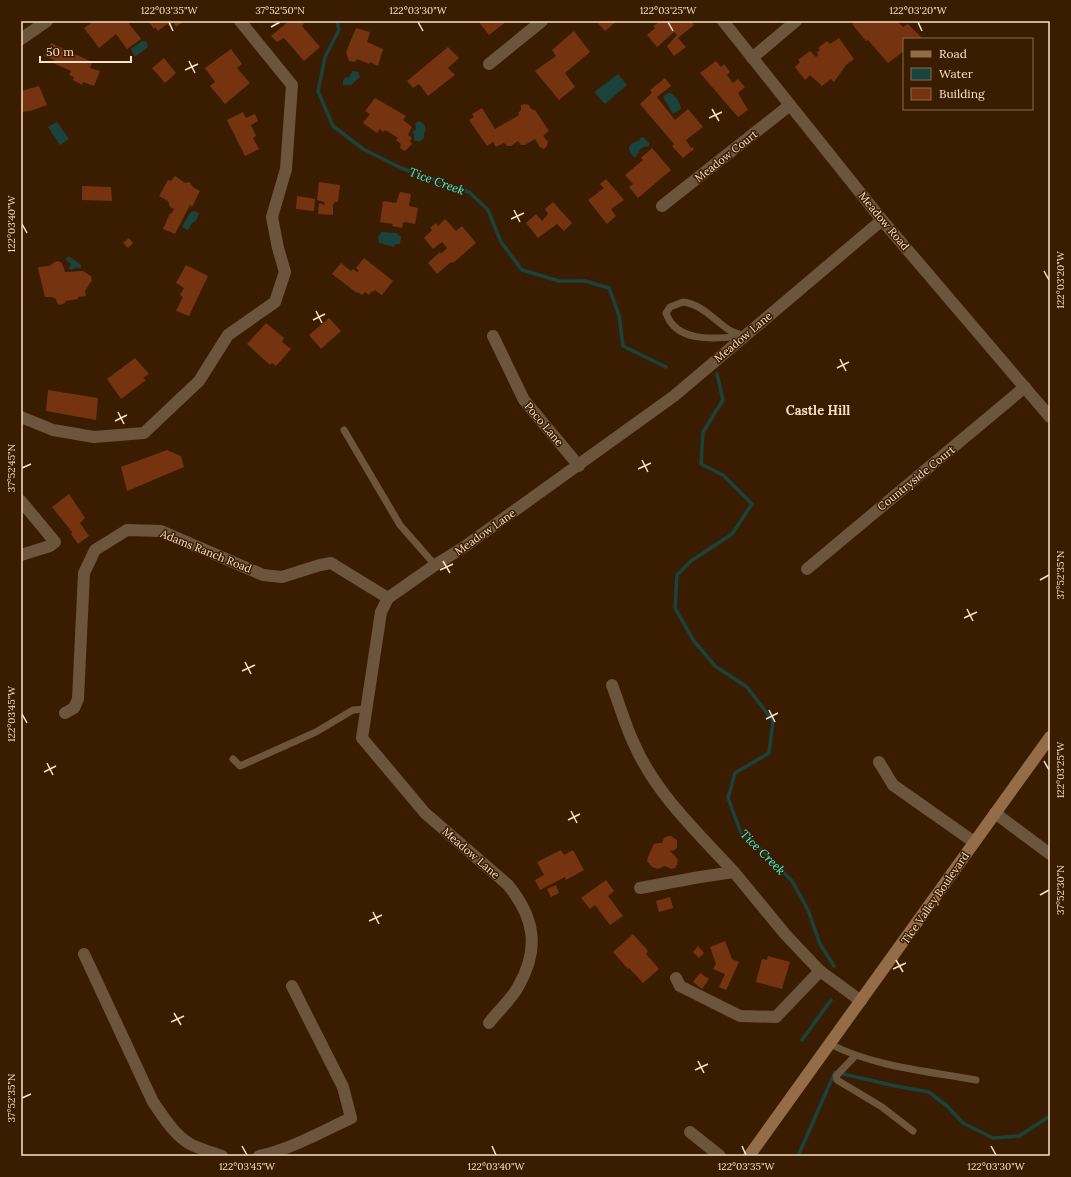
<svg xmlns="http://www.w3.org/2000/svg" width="1071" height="1177" viewBox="0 0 1071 1177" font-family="Lora,serif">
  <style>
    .water { fill: #1a433e }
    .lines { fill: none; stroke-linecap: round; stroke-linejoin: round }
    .stream { stroke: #1a433e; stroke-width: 3.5 }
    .building { fill: #76330f }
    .lane { stroke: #6c543d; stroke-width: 7 }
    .street { stroke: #6c543d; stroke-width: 12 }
    .secondary { stroke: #946d48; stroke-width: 12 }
    .ticks { fill: none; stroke: #fae1c9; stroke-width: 1.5 }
    .labels { text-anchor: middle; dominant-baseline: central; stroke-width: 3; stroke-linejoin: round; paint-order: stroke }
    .street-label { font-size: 11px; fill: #fae1c9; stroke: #3a1d00 }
    .water-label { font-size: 12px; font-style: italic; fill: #3ffae7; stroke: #3a1d00 }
    .quarter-label { font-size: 13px; font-weight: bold; fill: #f7ddc6; stroke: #3a1d00 }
    .neatline { fill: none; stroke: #fae1c9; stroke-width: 1.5 }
    .ticks-label { font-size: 10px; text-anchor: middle; fill: #fae1c9 }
  </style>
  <rect width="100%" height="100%" fill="#3a1d00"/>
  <g class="water">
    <polygon points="142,41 147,42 148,47 136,56 134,56 131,49"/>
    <polygon points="353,71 358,72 360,77 351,85 343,85 343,80 346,77 348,78"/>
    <polygon points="618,74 627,85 605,104 594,92"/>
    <path d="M668,93H670C676,96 680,102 681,109L673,114L663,97Z"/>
    <polygon points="419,121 424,124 426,130 424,133 424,138 419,142 414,140 414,135 412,132 416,129 416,127 415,125 416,123"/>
    <polygon points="57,122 69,139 60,145 48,127"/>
    <path d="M643,137L649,143V146L641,148L636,157H634C625,147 629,144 640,140V138Z"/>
    <polygon points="194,211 199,213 196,221 193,222 188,230 182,227 190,213"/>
    <polygon points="382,232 396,233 398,235 401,236 400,244 396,244 394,247 379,243 378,236"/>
    <polygon points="67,257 70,257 81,265 81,268 76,268 71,270 69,268 71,264 66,260"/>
  </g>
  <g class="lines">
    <g class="stream">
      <polyline points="337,21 339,30 325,57 318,91 333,126 363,149 401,168 469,192 488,210 501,242 522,270 559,281 585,281 609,288 619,315 623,346 666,367"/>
      <polyline points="717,374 723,400 703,432 701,464 723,475 752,504 732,534 691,561 677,575 675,608 694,641 715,666 747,687 773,721 769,753 735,773 728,798 741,833 766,854 792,881 808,910 820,944 834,966"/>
      <polyline points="802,1040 831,1000"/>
      <polyline points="798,1156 835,1072 895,1086 929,1092 947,1106 963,1123 993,1138 1019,1136 1050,1116"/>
    </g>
  </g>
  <g class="building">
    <polygon points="94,21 127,21 141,39 127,49 116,34 99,48 84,28"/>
    <polygon points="144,21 184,21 176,27 173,22 169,26 167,24 158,31 155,27 154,29 148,21 145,23"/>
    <polygon points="289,21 303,21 304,23 302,26 320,47 304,61 284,38 277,42 271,36"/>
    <polygon points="478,21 507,21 489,35"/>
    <polygon points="596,21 617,21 605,31"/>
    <polygon points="661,21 691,21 694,25 678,38 686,47 674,56 667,46 677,35 674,32 657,47 647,35 655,28 653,26"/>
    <polygon points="855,21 897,21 903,27 908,24 923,39 904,39 904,51 888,63 868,40 866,41 852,24"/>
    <polygon points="356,28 370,32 367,42 383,49 378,66 370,62 369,64 357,59 355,62 349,61 346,52"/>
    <polygon points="574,31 590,52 565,73 575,87 559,100 535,71 556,56 552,50"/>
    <polygon points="839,38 854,59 846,65 834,82 831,79 822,86 810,75 805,80 795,67 800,62 798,60 810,51 816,57 818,55 817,52 820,50 818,48 827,41 830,44"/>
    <polygon points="51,43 92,62 90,68 100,71 94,86 83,82 82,85 73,80 74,77 69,75 71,71 53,63 54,60 44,56"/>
    <polygon points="448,47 459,58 448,68 455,75 428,96 419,84 413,88 407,81"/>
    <polygon points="231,49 242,64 237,68 250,83 225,104 210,86 215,82 205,68"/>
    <polygon points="164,58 176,73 165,83 152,68"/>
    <polygon points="716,61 721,67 724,64 730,72 727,75 733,83 738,79 745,87 738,93 748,110 738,117 700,73"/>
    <polygon points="665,78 671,86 657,97 675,120 688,109 703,127 686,140 691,148 693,147 694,149 683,158 672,146 674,144 640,104 652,93 650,90"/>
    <polygon points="39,86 47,105 30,111 21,112 21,91"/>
    <polygon points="375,98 406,116 403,120 412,127 408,135 412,138 410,141 412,144 405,151 400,148 401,144 396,140 398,138 385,130 383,132 380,129 377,133 363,123 370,114 365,111"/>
    <polygon points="525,104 529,105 531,109 535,110 549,131 543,136 548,142 547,146 544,149 540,147 535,139 525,145 521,145 518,141 511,146 507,146 504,143 496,147 493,142 487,146 469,120 474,117 472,114 482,108 495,129 519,115 518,113 521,110 521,105"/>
    <polygon points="243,112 246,118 255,114 258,121 251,125 256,136 253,138 259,149 245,156 227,120"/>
    <polygon points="652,148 671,170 638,198 629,187 633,184 625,175 643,160 641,158"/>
    <polygon points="175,176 185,183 189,182 191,184 193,187 200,191 192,207 190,205 175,234 163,229 170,213 171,214 174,209 170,207 168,201 159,196 168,180 171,181"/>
    <polygon points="606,179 624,200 611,209 616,216 607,224 588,200 604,188 600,184"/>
    <polygon points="319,182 340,185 338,202 335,202 333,205 333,215 318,214 319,203 325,205 324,202 317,200"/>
    <polygon points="82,186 111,187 112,201 82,200"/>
    <polygon points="400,192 411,194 409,206 418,208 415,224 405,222 403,223 402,228 392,226 393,224 380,222 383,201 396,203"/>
    <polygon points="297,196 315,199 314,211 296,209"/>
    <polygon points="553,202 572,223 564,231 557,224 538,238 526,223 536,214 542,221 548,214 545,209"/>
    <polygon points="445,219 456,231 462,226 476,243 453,263 451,262 437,274 428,263 440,252 441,254 447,248 442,242 433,249 424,238 432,230 430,228 436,223 438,226"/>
    <polygon points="129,238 133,243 128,248 123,243"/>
    <polygon points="364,258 393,281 382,295 375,290 373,292 372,291 369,295 365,292 362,295 358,292 357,293 332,274 341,263 351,271 353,269 357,272 359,271 356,268"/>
    <polygon points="58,261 62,263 65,272 83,271 91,276 92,280 85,291 86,296 78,297 78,299 66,301 65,303 60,305 57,303 56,299 51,297 45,297 38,268 39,267 49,266 55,262"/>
    <polygon points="186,265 208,276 189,316 176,311 183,297 180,295 184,288 176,283"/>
    <polygon points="329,318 341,331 321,349 309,335"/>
    <polygon points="266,323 284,338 282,342 291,349 276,366 272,363 270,365 247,344"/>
    <polygon points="135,358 149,374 143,378 146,380 121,399 107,379"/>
    <polygon points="48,390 98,398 96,420 46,411"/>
    <polygon points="167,450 181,456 184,467 127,491 121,467"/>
    <polygon points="69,494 85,518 80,523 89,536 78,544 71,534 72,532 52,507"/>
    <polygon points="668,836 671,836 677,840 677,847 675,850 670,851 676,857 678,860 677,864 675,868 671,869 665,866 658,869 652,867 647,861 649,854 654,844 658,843 662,843 664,838"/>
    <polygon points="561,850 564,855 573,850 584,870 566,880 565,877 540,890 535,880 544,875 537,862"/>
    <polygon points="606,880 614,891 608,896 623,916 610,925 595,905 590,909 581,898"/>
    <polygon points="556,885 559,893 551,897 547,889"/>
    <polygon points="670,897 673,908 659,912 656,901"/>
    <polygon points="633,934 648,951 646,954 659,969 643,983 629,968 628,969 613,952"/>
    <polygon points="725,941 732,959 739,962 726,990 719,987 725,974 713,969 716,964 710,947"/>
    <polygon points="698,946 704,953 699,958 693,952"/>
    <polygon points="768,956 790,962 782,989 756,982 762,959 767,960"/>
    <polygon points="700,973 709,979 702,989 693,982"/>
  </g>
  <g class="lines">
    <g class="lane">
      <path d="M683,302C702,304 714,320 729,330C734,333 740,334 745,336C719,338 677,345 666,313L670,307Z"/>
      <polyline points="344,430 400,525 435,565"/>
      <polyline points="233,759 240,766 316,732 353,710 367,709"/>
      <path d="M830,1044C875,1067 927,1071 976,1080"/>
      <polyline points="855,1056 836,1076 837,1080 882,1107 913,1131"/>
    </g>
    <g class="street">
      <polyline points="723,21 882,220 1050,417"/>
      <polyline points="21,39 47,21"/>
      <polyline points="752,58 796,21"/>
      <polyline points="489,64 542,21"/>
      <polyline points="662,206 790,105"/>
      <polyline points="493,336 524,400 579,466"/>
      <polyline points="21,417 53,430 94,437 144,433 199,381 228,335 275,302 285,272 278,248 272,217 286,169 292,85 240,21"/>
      <polyline points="21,501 55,542 50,546 21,555"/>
      <polyline points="807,569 1025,387"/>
      <path d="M612,685C620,706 626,728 636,748C658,796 699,834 734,872"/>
      <polyline points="65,713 74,708 78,699 84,573 95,550 127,530 161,531 263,575 282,577 320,565 331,563 388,598"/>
      <polyline points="879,762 893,785 974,842"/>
      <polyline points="995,813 1050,854"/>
      <polyline points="640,888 700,877 734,872 785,934 820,971"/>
      <path d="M84,954L153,1102C163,1116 174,1135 190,1144C200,1149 211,1152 222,1156"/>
      <polyline points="676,978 680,986 740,1016 776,1017 820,971 861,1001"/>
      <path d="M489,1023C498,1011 511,1000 518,987C540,949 535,918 508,885L425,813L362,738L381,612L388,598L435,565L464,547L674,396L882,220"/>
      <polyline points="690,1132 720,1156"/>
      <path d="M259,1156C291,1149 321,1132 351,1118L343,1087L292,986"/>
    </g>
    <polyline class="secondary" points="749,1156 1050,737"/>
  </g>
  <path class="ticks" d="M169,22L173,31M418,22L423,31M668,22L673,31M918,22L922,31M271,27L280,22M189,61L195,73M185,70L198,64M712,109L719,121M709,118L722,112M514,210L520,222M511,219L524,213M22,224L27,233M1044,271L1049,280M316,311L322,323M313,320L325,314M840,359L846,371M837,368L849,362M118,412L124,424M115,421L127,415M642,460L648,472M22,468L31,464M638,469L651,463M443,561L450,573M440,570L453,564M1040,580L1049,575M967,609L973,621M964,618L977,612M245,662L251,674M242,671L255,665M769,710L775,722M22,714L27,723M766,719L778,713M1044,761L1049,770M47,763L53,775M44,772L56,766M571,811L577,823M568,820L580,814M1040,895L1049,890M373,912L379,924M369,921L382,915M896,960L903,972M893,969L906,963M174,1013L181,1025M171,1022L184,1016M698,1061L704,1073M695,1070L708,1064M22,1098L31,1094M242,1146L247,1155M492,1146L496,1155M742,1146L746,1155M991,1146L996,1155"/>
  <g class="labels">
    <g class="street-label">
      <text transform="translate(726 156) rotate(-38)">Meadow Court</text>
      <text transform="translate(884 221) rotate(50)">Meadow Road</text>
      <text transform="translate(743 337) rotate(-40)">Meadow Lane</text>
      <text transform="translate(544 424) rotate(50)">Poco Lane</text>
      <text transform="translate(916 478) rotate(-39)">Countryside Court</text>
      <text transform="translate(485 532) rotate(-35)">Meadow Lane</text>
      <text transform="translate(206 551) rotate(22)">Adams Ranch Road</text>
      <text transform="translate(471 853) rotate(41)">Meadow Lane</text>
      <text transform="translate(935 898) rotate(-55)">Tice Valley Boulevard</text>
    </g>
    <g class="water-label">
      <text transform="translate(437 181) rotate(20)">Tice Creek</text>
      <text transform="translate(763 852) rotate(45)">Tice Creek</text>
    </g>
    <g class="quarter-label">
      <text x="818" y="410">Castle Hill</text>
    </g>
  </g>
  <rect width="1071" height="1177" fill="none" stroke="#3a1d00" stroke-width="44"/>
  <rect x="903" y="38" width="130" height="72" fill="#3a1d00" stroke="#876b50"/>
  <rect x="911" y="51" width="20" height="6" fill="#946d48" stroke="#876b50"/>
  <text x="939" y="58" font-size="12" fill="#fae1c9">Road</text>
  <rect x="911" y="68" width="20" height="12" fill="#1a433e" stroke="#876b50"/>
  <text x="939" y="78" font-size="12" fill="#fae1c9">Water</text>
  <rect x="911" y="88" width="20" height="12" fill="#76330f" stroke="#876b50"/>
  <text x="939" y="98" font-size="12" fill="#fae1c9">Building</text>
  <path d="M40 56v6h91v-6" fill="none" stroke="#fae1c9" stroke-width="2"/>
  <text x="46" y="56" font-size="12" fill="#fae1c9" stroke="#3a1d00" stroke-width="3" paint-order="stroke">50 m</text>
  <rect x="22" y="22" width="1027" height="1133" class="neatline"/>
  <g class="ticks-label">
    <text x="169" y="14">122°03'35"W</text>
    <text x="280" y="14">37°52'50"N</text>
    <text x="418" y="14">122°03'30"W</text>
    <text x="668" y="14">122°03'25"W</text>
    <text x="918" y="14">122°03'20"W</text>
    <text transform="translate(11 224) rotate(-90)" y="4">122°03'40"W</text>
    <text transform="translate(1060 280) rotate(-90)" y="4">122°03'20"W</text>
    <text transform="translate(11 468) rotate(-90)" y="4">37°52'45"N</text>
    <text transform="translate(1060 575) rotate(-90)" y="4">37°52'35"N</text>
    <text transform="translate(11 714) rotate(-90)" y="4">122°03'45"W</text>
    <text transform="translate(1060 770) rotate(-90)" y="4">122°03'25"W</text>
    <text transform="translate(1060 890) rotate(-90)" y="4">37°52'30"N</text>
    <text transform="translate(11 1098) rotate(-90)" y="4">37°52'35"N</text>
    <text x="247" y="1170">122°03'45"W</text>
    <text x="496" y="1170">122°03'40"W</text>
    <text x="746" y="1170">122°03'35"W</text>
    <text x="996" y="1170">122°03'30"W</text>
  </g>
</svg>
